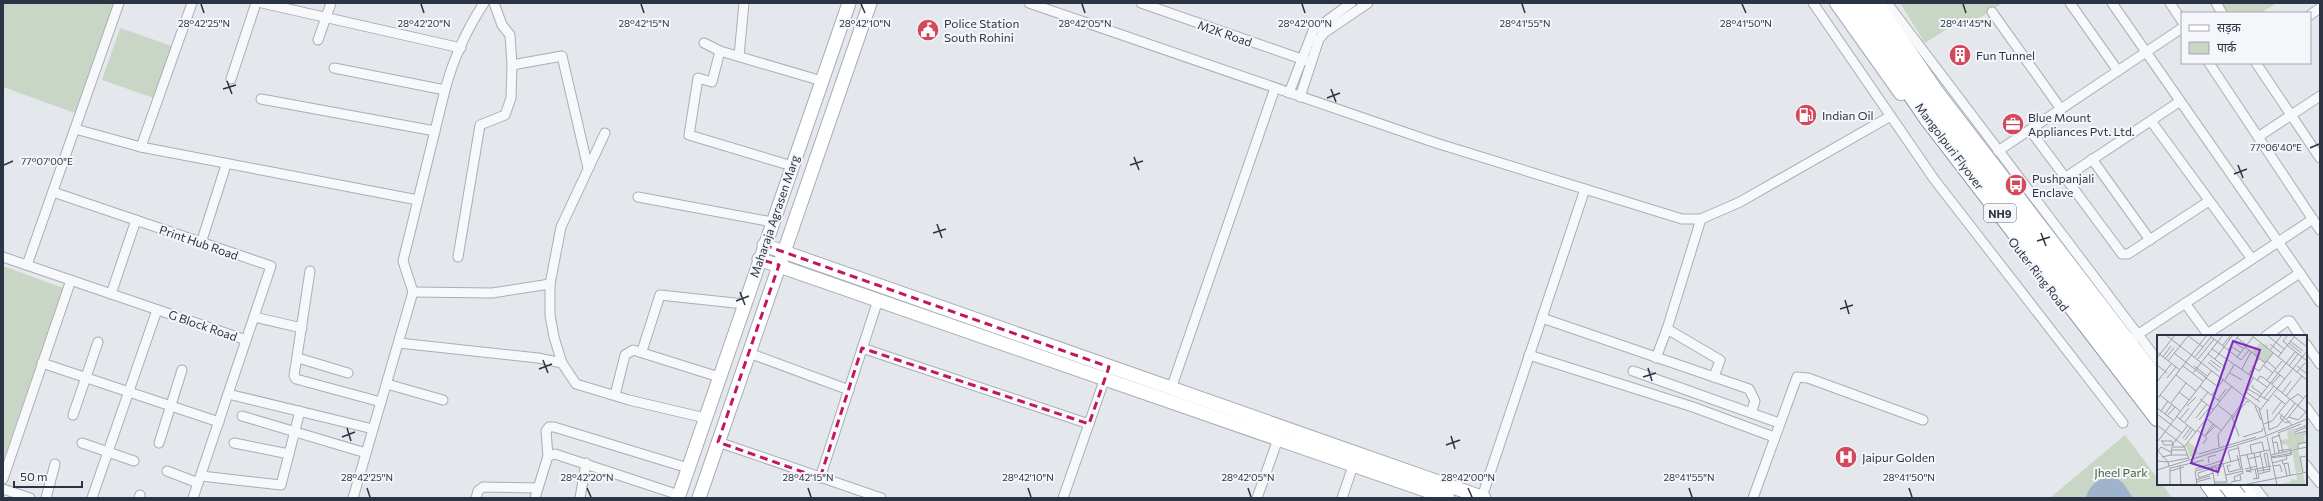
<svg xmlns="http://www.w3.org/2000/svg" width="2323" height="501" viewBox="0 0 2323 501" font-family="Commissioner,'Noto Sans Devanagari',sans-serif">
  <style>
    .green { fill: #c9d6c5 }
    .water { fill: #9fb4cc }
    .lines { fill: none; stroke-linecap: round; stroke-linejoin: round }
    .street-casing { stroke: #a9aeb7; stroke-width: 11 }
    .secondary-casing { stroke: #a9aeb7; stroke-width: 15 }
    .primary-casing { stroke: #a3abb8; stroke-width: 16 }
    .highway-casing { stroke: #8b94a3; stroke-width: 19 }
    .street { stroke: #f7f8fa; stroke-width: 9 }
    .secondary { stroke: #fff; stroke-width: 13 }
    .primary { stroke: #fff; stroke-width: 14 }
    .highway { stroke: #fff; stroke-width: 17 }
    .highway-bridge-casing { stroke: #8b94a3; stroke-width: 19; stroke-linecap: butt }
    .highway-bridge { stroke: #fff; stroke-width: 17 }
    .marked { fill: none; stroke: #c2185b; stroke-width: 3; stroke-dasharray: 8 5; stroke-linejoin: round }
    .ticks { fill: none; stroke: #2b3445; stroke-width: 1.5 }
    .labels { text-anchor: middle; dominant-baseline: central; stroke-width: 4; stroke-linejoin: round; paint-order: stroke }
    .shield { fill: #f4f6f9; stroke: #676e7b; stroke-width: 1 }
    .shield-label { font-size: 11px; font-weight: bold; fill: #2b3445 }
    .poi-label { font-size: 12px; fill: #2b3445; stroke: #f4f6f9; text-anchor: start }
    .street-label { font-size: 12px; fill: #2b3445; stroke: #f4f6f9 }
    .park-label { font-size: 12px; fill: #3f6138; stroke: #f4f6f9 }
    .inset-road { fill: none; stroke: #9a9fa9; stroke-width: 1 }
    .view { fill: #7b2cbf; fill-opacity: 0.15; stroke: #7b2cbf; stroke-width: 2 }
    .inset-edge { fill: none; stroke: #2b3445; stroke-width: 2 }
    .ticks-label { font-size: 10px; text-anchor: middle; fill: #2b3445; stroke: #f4f6f9; stroke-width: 4; stroke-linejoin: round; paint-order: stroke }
  </style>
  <rect width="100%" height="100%" fill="#e4e7ec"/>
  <g class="green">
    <polygon points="3,3 114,3 75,113 3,87"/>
    <polygon points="1900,3 2003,3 1968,25 1964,18 1925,43"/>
    <polygon points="2220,3 2277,3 2261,13 2226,13"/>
    <polygon points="120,28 172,46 154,98 102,80"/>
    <polygon points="3,266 63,288 3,461"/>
    <polygon points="2125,435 2158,479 2158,484 2162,484 2172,498 2050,498"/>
  </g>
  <path class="water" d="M2114,476L2123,483L2133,498H2086C2089,484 2100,477 2114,476Z"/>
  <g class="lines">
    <g class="street-casing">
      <g id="street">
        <polyline points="262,3 461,48"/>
        <polyline points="494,3 502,25 510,35 512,65 562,56 588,168"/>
        <polyline points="1029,3 1436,143 1682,219 1701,219 1740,202 1889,117"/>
        <polyline points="1141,3 1310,62"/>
        <polyline points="1813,3 1934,179 2123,423"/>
        <polyline points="1887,3 2158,361"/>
        <polyline points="2070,3 2118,71"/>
        <polyline points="2112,3 2320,302"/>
        <polyline points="2170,3 2182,21"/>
        <polyline points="2216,3 2222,13"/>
        <polyline points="1992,12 2061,109"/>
        <polyline points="2310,15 2320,8"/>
        <polyline points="318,40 331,3"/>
        <polyline points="704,43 720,51 822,81"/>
        <polyline points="720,51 712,82 698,78 689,135 792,166"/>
        <polyline points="739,56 744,3"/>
        <polyline points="2209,63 2320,230"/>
        <polyline points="2256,63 2320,158"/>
        <polyline points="334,68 445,90"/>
        <polyline points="231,79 256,3"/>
        <polyline points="1289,93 1313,31 1351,3"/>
        <polyline points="1300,97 1319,39 1324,33 1368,3"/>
        <polyline points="261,99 435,131"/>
        <polyline points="2151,121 2252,259"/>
        <polyline points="75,129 141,147 418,200"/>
        <polyline points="2030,130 2122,254 2128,254 2209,201"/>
        <polyline points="2258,137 2320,96"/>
        <polyline points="141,147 192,3"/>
        <polyline points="1998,151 2182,28"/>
        <polyline points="2092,159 2150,240"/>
        <polyline points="2066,177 2179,102"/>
        <polyline points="53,192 271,266 193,498"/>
        <polyline points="638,197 772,222"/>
        <polyline points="1701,219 1667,329 1720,360 1714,377"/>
        <polyline points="201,243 226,165"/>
        <polyline points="3,257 246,340"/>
        <polyline points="458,257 480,125 505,115 511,98 512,65"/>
        <polyline points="27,265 119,3"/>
        <polyline points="310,271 294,376 296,379 381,402"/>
        <polyline points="413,292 492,293 550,284"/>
        <polyline points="111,294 136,220"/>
        <polyline points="2185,303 2209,336"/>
        <polyline points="254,317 302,328"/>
        <polyline points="1542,318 1749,389 1755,401 1751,413"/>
        <polyline points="2207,334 2300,273"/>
        <polyline points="2266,336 2287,321 2290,321 2300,336"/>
        <polyline points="2134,337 2313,219"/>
        <polyline points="399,343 538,358 562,363 576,384 629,400 705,418"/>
        <polyline points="2306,344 2320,364"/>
        <polyline points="862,348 1089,424"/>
        <polyline points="642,351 660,295 744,304"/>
        <polyline points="749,353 849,390"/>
        <polyline points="1529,355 1693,407 1774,437"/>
        <polyline points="298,358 348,373"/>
        <polyline points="1656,358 1667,329"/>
        <polyline points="42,363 219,422"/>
        <polyline points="562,363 554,337 550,315 550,284 561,227 605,133"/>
        <polyline points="1633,371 1779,423"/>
        <polyline points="387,384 443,400"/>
        <polyline points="1171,389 1275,88"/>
        <polyline points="228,394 373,429"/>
        <polyline points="615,395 625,355 633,350 719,377"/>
        <polyline points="2306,407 2320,426"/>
        <polyline points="73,415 98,342"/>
        <polyline points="242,416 366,453"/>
        <polyline points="718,442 881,498"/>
        <polyline points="82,443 134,461"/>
        <polyline points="159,443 182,370"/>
        <polyline points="234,443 289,454"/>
        <polyline points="548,456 546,431 549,427 554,427 688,468"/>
        <polyline points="2306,465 2320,483"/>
        <polyline points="167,471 198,483"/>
        <polyline points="201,476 281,485 300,411"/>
        <polyline points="820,478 878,300"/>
        <polyline points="3,479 71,280"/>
        <polyline points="2252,484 2263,498"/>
        <polyline points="3,489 30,498"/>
        <polyline points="1482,497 1585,189"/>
        <polyline points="46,498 55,464"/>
        <polyline points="92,498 157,310"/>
        <polyline points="139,498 140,495"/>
        <path d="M353,498L413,292L403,261L445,90C453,60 467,29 484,3"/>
        <polyline points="476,498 478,491 483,487 538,488"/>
        <polyline points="535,498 548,456 555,454 679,495"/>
        <polyline points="580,498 586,463"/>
        <polyline points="1063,498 1106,375"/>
        <polyline points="1257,498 1278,439"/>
        <polyline points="1342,498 1353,466"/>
        <polyline points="1753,498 1797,377 1808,378 1923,420"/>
      </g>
    </g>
    <g class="secondary-casing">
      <g id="secondary">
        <polyline points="764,245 1484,498"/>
        <polyline points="759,259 1448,498"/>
        <polyline points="678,498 849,3"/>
        <polyline points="699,498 870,3"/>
      </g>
    </g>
    <g class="primary-casing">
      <g id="primary">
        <polyline points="1837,3 1901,93"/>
        <polyline points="1876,3 1936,91 2158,380"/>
        <polyline points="2239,484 2250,498"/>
      </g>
    </g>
    <g class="highway-casing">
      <g id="highway">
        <polyline points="1849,3 1927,117 2158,418"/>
        <polyline points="1866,3 1937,110 2158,394"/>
        <polyline points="2209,484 2220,498"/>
      </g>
    </g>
    <use href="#street" class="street"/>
    <use href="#secondary" class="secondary"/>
    <use href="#primary" class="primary"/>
    <use href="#highway" class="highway"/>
    <g class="highway-bridge-casing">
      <polyline id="highway-bridge" points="2227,484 2238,498"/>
    </g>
    <use href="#highway-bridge" class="highway-bridge"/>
  </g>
  <path class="marked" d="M764,245L1109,367L1089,424L862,348L820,478L718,442L779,265L759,259Z"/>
  <path class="ticks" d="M201,4L204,13M421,4L424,13M641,4L644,13M861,4L865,13M1082,4L1085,13M1302,4L1305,13M1522,4L1525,13M1742,4L1746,13M1963,4L1966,13M227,81L232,94M223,89L236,85M1331,89L1336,102M1327,98L1340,93M2310,148L2319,144M1134,157L1139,170M4,165L13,161M1130,165L1143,161M2238,165L2243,178M2234,174L2247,169M937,224L942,238M933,233L946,229M2041,233L2046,246M2037,241L2050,237M740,292L745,305M1845,300L1849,314M736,301L749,296M1840,309L1853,305M543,360L548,373M1648,368L1652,381M539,369L552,364M1643,377L1656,373M347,428L351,441M1451,436L1455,449M342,437L355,432M1446,445L1460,440M367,488L370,497M587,488L591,497M808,488L811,497M1028,488L1031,497M1248,488L1251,497M1468,488L1472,497M1689,488L1692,497M1909,488L1912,497"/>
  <defs>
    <g id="civic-disc" transform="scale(1.15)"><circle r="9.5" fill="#d1495b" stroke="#f4f6f9"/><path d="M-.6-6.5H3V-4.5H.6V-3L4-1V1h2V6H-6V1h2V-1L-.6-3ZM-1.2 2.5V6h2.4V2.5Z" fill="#fff"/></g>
    <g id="building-disc" transform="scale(1.15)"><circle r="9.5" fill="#d1495b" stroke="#f4f6f9"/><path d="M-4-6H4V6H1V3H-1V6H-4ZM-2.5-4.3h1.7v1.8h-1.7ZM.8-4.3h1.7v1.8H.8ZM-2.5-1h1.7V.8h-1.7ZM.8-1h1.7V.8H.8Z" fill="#fff"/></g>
    <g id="fuel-disc" transform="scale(1.15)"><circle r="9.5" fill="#d1495b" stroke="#f4f6f9"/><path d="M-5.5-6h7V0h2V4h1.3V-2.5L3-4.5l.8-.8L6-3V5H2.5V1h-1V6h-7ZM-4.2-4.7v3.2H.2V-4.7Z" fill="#fff"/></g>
    <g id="office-disc" transform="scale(1.15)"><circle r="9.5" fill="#d1495b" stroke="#f4f6f9"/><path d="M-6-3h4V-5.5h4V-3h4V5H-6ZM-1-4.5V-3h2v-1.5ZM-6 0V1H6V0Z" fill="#fff"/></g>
    <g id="bus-disc" transform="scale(1.15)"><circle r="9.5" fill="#d1495b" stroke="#f4f6f9"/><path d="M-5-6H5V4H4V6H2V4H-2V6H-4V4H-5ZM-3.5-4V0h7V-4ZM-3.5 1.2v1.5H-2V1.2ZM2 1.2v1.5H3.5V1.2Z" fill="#fff"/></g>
    <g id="hospital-disc" transform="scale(1.15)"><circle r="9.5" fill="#d1495b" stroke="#f4f6f9"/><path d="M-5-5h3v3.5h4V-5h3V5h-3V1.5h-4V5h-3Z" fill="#fff"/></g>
  </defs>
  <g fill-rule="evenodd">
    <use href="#civic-disc" x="928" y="30"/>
    <use href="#building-disc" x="1960" y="55"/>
    <use href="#fuel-disc" x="1806" y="115"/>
    <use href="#office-disc" x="2013" y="124"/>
    <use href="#bus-disc" x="2016" y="185"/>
    <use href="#hospital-disc" x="1846" y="457"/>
  </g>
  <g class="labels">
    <rect class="shield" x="1984" y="204" width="32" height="18" rx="3"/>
    <g class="shield-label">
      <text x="2000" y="213">NH9</text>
    </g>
    <g class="poi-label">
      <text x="944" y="23">Police Station<tspan x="944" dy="14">South Rohini</tspan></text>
      <text x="1976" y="55">Fun Tunnel</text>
      <text x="1822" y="115">Indian Oil</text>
      <text x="2028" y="117">Blue Mount<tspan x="2028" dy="14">Appliances Pvt. Ltd.</tspan></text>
      <text x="2032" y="178">Pushpanjali<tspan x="2032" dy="14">Enclave</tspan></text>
      <text x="1862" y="457">Jaipur Golden</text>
    </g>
    <g class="street-label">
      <text transform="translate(1225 33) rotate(19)">M2K Road</text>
      <text transform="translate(1950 146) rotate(53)">Mangolpuri Flyover</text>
      <text transform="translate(774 216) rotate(-71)">Maharaja Agrasen Marg</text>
      <text transform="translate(199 242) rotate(19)">Print Hub Road</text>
      <text transform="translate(2039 274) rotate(52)">Outer Ring Road</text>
      <text transform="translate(203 325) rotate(19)">G Block Road</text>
    </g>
    <g class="park-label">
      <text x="2121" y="472">Jheel Park</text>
    </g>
  </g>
  <g transform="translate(2157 335)">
    <rect width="150" height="150" fill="#e4e7ec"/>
    <path d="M103,8L112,11L110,14L116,18L108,28L95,17ZM137,93L139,100L150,96V100L147,101L148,108L140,109L141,113L134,115L129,109L124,110V105L131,104L130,96ZM32,107L39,113L41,119L33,122L29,111ZM141,115L146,136L139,138L135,116ZM146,138L148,150H127V148L134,147V144L140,145L139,140Z" fill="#c9d6c5"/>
    <path class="inset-road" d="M9,0L102,73L109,100M30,0L46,12M52,0L84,25L92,15M94,0L150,45M110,0L127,14M135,0L150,12M80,3L90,10M133,6L146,16M77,7L87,14M132,8L144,18M113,9L124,18M130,10L150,26M131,10L126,6L131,0M65,11L74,0M74,11L84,18M88,12L108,28M55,14L110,52M71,15L82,0M113,15L125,0M0,17L23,35M17,18L61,52M51,19L68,32L67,35M6,22L14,11M38,22L54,2M80,22L96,2M121,22L137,2M0,23L18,0M8,24L17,13M41,24L57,4M58,24L76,0M53,25L64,33M11,26L31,1M110,26L119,34M51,27L62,36M0,30L10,38M106,30L116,38M26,31L46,46M37,31L50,41M95,31L102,36L116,18M132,31L141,19M140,31L150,39M85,34L94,17M118,36L128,44M140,37L148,28M36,38L66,0M73,38L85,45M92,39L102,23M19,40L39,56M10,43L19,32M68,45L77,30M110,45L125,26M100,46L103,41L107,43L150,78M0,47L14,29M115,49L123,40M96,50L95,52L105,59M43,51L63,67M91,54L112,66M22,57L32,65M89,57L103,67M125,58L134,46M3,60L23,76M55,60L66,45M88,60L96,43M117,60L128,69M129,61L145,41M107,63L117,51M0,64L50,0M43,64L57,75M134,64L141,59L146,63M61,65L69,54M100,65L138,17M14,68L29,48M61,70L75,81M30,71L39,62M98,71L104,85M0,73L16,85M110,74L112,95L121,91L138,68M103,75L150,16M4,76L11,66M122,78L135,90M0,79L25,98M8,79L15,69M115,79L125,66M125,80L123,83L129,88L133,86M10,81L18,72M19,81L39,97M75,82L82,101M132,82L141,85L150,76M39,83L50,69M76,83L90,66L92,67M23,84L32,73M50,84L64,95M130,84L150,59M42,85L53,72M28,87L51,57M107,89L115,86L133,64M0,90L27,111L32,124M40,95L50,103L46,109M138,95L150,90M138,97L150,92M121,98L144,89M122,99L126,117M138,99L150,96M49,100L58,91M48,101L56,89M86,102L105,96L106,93M110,102L120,150M26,103L34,92M28,105L36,94M1,106L55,35M4,106H15L16,110M5,106L7,110H17M116,108L120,107L122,118M15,110L31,90M15,112H27L75,51M62,112L61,100L89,63M141,114V109L150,107M14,115H28M1,116L11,127L32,123M1,116L4,112L14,117M121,116L134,114M103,117L107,137M97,118L101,138M42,119L99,102M95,119L93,110L105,107L107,116M107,119L110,131M118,119L115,103L123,100M14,120H30M80,120L84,135M90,120L94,135M114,120L150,112M83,121L112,115M5,122L14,120L15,112M114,122L135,118M114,123L134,120V116M91,124L103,121M125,125L126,129L131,128L133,140M0,126L11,127L12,131M74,127L71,116L81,113M52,128L51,122L59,120M115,128L130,124L129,120M127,129L130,141M23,130L24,150M74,130L70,131L72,137L83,134M116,131L123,130L125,137M13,132V150M55,132L58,150M14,133L47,125M38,134L67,125M88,134L100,131M0,135L106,102L150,84M13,136L27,132M38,136L84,124M38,136L40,150M101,136L113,134M95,137L89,136L114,131M146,137L143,122L150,121M69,140L86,136M61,141L59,133L65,131M42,142L41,138L59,132M41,143L56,138M96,144L100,143L98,134M99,144L102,143L101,139L113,136L110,118L107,119M39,145L53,141M78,146L77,142L86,138L81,111M39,147L54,143M58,147H70L66,128M74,147L84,145L83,140M58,149H75M86,150L150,137"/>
    <path class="view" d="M76,6L103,15L61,137L34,128Z"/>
    <rect width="150" height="150" class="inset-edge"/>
  </g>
  <g class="ticks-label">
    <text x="204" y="27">28°42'25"N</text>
    <text x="424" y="27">28°42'20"N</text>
    <text x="644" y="27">28°42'15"N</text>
    <text x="865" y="27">28°42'10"N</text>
    <text x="1085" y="27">28°42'05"N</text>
    <text x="1305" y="27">28°42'00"N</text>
    <text x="1525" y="27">28°41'55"N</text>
    <text x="1746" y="27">28°41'50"N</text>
    <text x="1966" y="27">28°41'45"N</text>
    <text x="2276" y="151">77°06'40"E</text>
    <text x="47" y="165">77°07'00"E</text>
    <text x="367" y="481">28°42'25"N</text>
    <text x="587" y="481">28°42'20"N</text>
    <text x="808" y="481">28°42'15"N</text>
    <text x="1028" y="481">28°42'10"N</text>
    <text x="1248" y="481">28°42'05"N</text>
    <text x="1468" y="481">28°42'00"N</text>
    <text x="1689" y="481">28°41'55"N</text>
    <text x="1909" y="481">28°41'50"N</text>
  </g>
  <rect width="2323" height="501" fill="none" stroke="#2b3445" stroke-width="8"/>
  <rect x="2181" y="12" width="130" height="52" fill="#f4f6f9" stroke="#a4a8b1"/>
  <rect x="2189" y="25" width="20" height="6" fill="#ffffff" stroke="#a4a8b1"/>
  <text x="2217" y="32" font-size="12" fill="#2b3445">सड़क</text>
  <rect x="2189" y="42" width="20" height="12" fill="#c9d6c5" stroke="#a4a8b1"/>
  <text x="2217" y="52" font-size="12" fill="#2b3445">पार्क</text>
  <path d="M14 481v6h68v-6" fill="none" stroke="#2b3445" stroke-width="2"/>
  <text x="20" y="481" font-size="12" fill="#2b3445" stroke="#f4f6f9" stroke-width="3" paint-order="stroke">50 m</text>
</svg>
